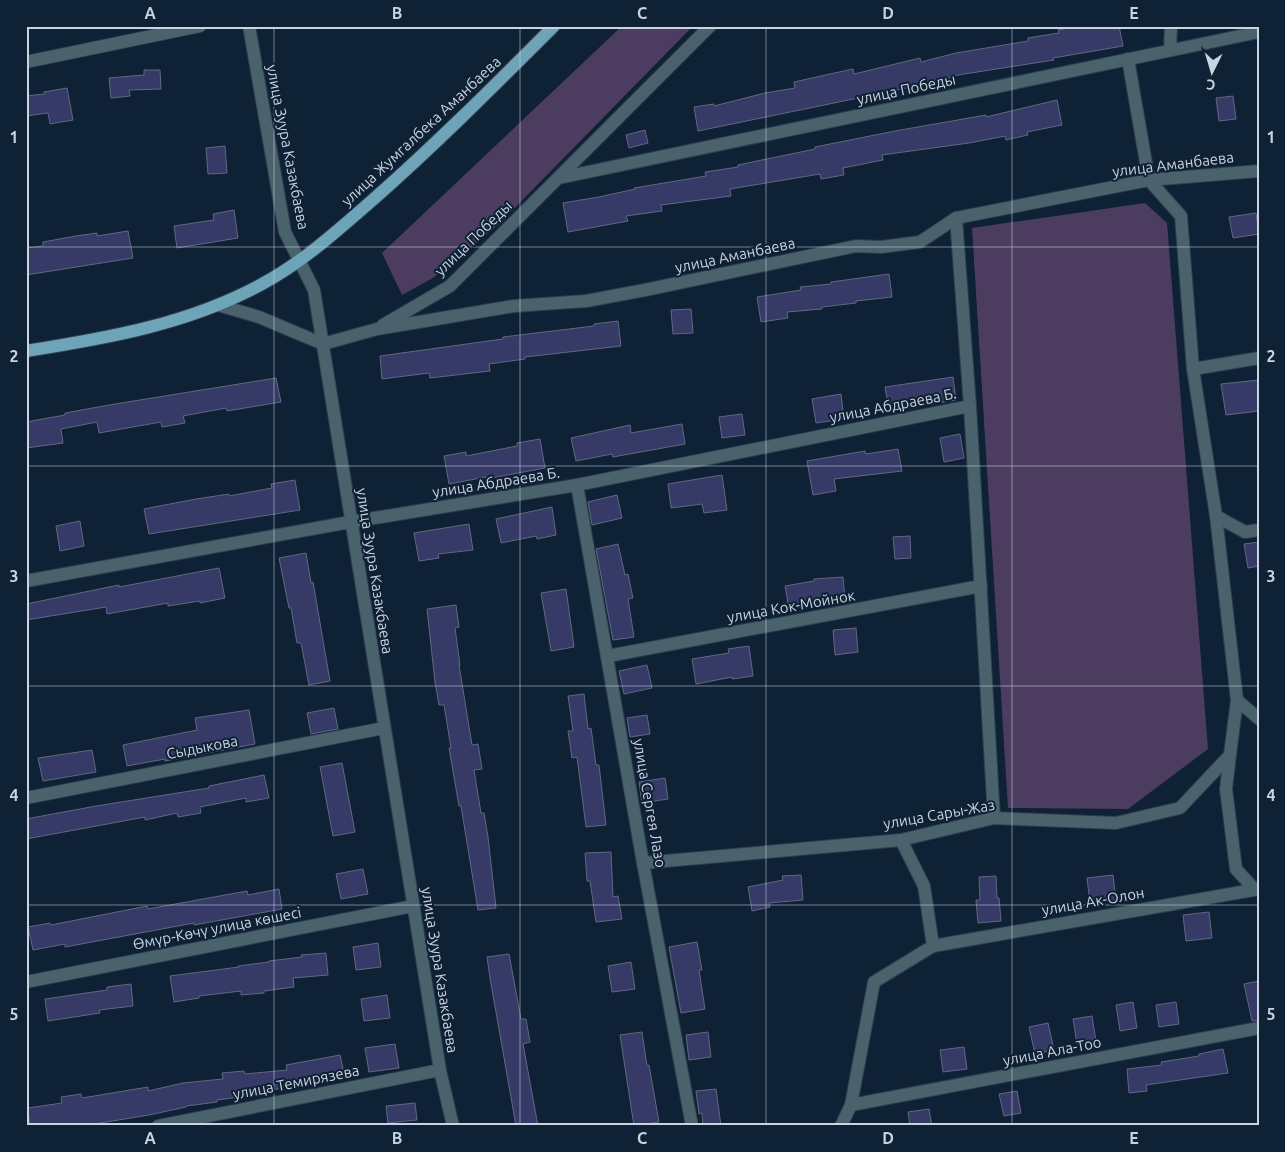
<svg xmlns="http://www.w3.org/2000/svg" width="1285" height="1152" viewBox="0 0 1285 1152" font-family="Ubuntu,sans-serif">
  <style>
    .green { fill: #4c3d60 }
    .building { fill: #353b66; stroke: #626782 }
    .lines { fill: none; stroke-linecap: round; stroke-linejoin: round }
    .minor-casing { stroke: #2d3e50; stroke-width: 14 }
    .major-casing { stroke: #2d3e50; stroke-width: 14 }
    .minor { stroke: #49626b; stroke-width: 12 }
    .major { stroke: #6ea4b8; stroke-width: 12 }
    .grid { fill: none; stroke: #c9d4e1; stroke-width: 1; stroke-opacity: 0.55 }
    .labels { text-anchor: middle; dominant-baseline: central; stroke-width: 4; stroke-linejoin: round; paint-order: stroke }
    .street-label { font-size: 15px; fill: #c9d4e1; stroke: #0f2134 }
    .neatline { fill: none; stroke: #c9d4e1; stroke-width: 2 }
    .grid-label { font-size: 16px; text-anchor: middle; font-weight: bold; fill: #c9d4e1 }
  </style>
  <rect width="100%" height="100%" fill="#0f2134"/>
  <g class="green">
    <polygon points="622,26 693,26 499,224 433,278 402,295 382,253"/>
    <polygon points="1145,203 1167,223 1208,749 1128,809 1008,808 972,228"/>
  </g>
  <g class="building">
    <polygon points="1080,26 1119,26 1123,46 1053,58 1054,60 958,75 936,82 698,131 694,107 714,104 714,106 765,93 795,88 794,82 830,74 853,69 854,74 920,58 921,62 956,53 1028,41 1028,38 1059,33 1058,30"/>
    <polygon points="144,70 160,70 161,89 129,90 130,96 111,98 109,78 144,75"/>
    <polygon points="67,88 73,120 50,124 48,113 26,116 26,96 44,94 44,92"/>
    <polygon points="1233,96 1236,119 1219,121 1216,98"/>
    <polygon points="1057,100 1062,125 1027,132 1028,135 1006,140 1005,136 969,143 882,155 883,160 843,168 844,175 821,179 820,174 730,189 731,196 661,205 662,211 626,216 628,221 568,232 563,203 599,197 635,189 634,188 706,176 705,172 738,167 738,165 815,149 815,147 895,131 986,115 986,117"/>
    <polygon points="645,130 648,143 629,148 626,135"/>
    <polygon points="225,146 227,173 208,174 206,148"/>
    <polygon points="234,210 238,238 177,248 174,226 214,220 213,214"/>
    <polygon points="1256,213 1259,234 1233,238 1229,217"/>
    <polygon points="128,231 133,258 26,275 26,248 43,246 43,242 76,236 97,233 97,236"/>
    <polygon points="889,274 892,297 856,301 856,303 822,307 822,309 787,312 788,318 761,322 757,297 801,290 800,287 831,284 831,282"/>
    <polygon points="691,309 693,333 673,334 671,310"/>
    <polygon points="618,321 621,346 525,357 525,359 489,364 490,371 430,378 429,373 382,379 380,356 503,339 503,337 594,326 594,324"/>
    <polygon points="953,377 956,400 889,411 885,387"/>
    <polygon points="276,378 281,402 227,411 226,408 183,416 185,423 162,427 161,422 99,433 97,422 61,429 63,443 26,448 26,422 65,415 65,413 115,404"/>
    <polygon points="1259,380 1259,411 1226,415 1221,384"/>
    <polygon points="841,394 844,419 816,423 812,399"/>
    <polygon points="742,414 745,435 722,438 719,417"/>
    <polygon points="682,424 685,444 613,457 612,454 576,461 571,438 630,425 631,433"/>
    <polygon points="960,434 964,458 944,462 940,438"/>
    <polygon points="540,439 545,468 486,479 486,477 449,484 444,456 466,452 466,456 517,446 517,443"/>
    <polygon points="898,449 902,471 834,479 836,491 813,495 807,461 865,451 866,454"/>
    <polygon points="722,475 727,510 704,513 702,504 671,508 668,484"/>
    <polygon points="295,480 300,510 149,534 144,509 196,499 229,494 229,496 272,488 271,484"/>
    <polygon points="617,495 622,518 592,525 588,502"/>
    <polygon points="552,507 556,535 537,539 536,536 501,543 496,519"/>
    <polygon points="80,521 84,546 60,551 56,526"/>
    <polygon points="469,524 473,550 438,554 439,558 419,561 414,533"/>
    <polygon points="910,536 911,558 895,559 893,537"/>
    <polygon points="1259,542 1259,566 1248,568 1244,544"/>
    <polygon points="618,544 625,575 628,574 633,598 628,599 634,637 613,640 596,549"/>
    <polygon points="306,553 311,583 313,582 330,681 309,685 301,643 297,643 291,608 289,608 279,558"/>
    <polygon points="219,568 225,598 200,603 200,601 168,606 168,603 107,614 106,607 26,620 26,604 119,585 119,587"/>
    <polygon points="843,577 845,600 809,602 809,605 789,609 785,586 814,581 814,579"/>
    <polygon points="566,589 574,647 551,651 541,593"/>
    <polygon points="456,605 459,627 455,628 460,665 459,665 472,745 478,744 482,769 474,770 481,813 484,813 488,837 496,908 478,910 461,806 459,806 449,748 451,748 444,705 439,705 435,682 427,609"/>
    <polygon points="856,628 858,652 835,655 833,630"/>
    <polygon points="749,646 753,676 732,679 732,677 696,684 692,659 729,653 728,649"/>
    <polygon points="647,665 652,688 624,694 619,671"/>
    <polygon points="584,694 588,729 591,728 596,765 599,765 606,825 586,827 577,757 572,758 568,731 573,731 568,696"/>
    <polygon points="334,708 338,729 311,734 307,713"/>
    <polygon points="249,710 255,744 165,761 165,759 127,766 123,745 197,730 195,718"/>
    <polygon points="647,715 650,734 630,737 627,718"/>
    <polygon points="92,750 96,772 43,781 38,758"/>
    <polygon points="342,763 355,832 333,836 320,767"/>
    <polygon points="264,775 269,798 246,802 246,798 200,807 201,813 178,817 177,813 145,820 145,817 26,839 26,819 96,806 209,788 209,786"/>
    <polygon points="665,778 668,799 642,803 639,782"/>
    <polygon points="611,852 613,897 618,896 622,919 596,922 590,881 587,881 585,853"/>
    <polygon points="363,869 368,894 341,899 336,874"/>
    <polygon points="801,875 803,900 769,903 770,907 752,911 748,887 783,880 782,876"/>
    <polygon points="1113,875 1116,900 1090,903 1087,878"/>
    <polygon points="996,876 997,898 999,898 1001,921 978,923 976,900 980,900 979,877"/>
    <polygon points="279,889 282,909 194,925 194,923 65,947 65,944 33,950 28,927 50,923 51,925 147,906 148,909 247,891 248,895"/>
    <polygon points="1209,912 1212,938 1186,941 1183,915"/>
    <polygon points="697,942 702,970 699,970 705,1009 681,1013 669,947"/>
    <polygon points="378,943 381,967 356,970 353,947"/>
    <polygon points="326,953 328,975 293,978 294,987 264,991 264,993 241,995 241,991 199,996 199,998 174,1002 170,976 239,967 238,966 269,962 269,961 302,957 301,955"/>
    <polygon points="509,954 521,1019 526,1019 530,1042 523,1044 538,1126 516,1126 490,978 487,957"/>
    <polygon points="631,962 635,989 612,992 608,966"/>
    <polygon points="1259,981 1259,1020 1252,1021 1244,984"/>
    <polygon points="131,984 133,1006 99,1010 100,1013 48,1021 45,999 107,990 107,987"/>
    <polygon points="387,995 390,1018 364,1021 361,999"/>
    <polygon points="1133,1002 1137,1028 1120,1031 1116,1005"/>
    <polygon points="1176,1002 1179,1024 1159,1027 1156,1005"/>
    <polygon points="1092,1016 1096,1041 1077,1044 1073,1019"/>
    <polygon points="1048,1023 1054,1050 1035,1054 1029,1027"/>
    <polygon points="642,1032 647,1066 649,1065 659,1122 634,1126 620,1035"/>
    <polygon points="708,1032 711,1057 689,1060 686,1035"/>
    <polygon points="395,1044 399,1068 369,1072 365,1048"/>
    <polygon points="964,1047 967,1069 943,1072 940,1050"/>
    <polygon points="1223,1049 1228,1073 1146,1085 1147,1091 1129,1093 1127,1069 1162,1065 1161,1062 1199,1056 1199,1054"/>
    <polygon points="340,1055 345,1077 308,1084 247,1094 248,1096 217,1100 217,1102 186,1106 186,1107 149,1115 82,1126 30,1126 28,1108 62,1103 61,1097 81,1094 82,1098 148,1087 148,1091 183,1083 223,1079 222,1073 244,1071 245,1074 287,1070 286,1065"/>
    <polygon points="716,1089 721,1126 703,1126 702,1113 699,1114 696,1091"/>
    <polygon points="1017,1091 1021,1113 1004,1116 999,1094"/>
    <polygon points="415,1103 417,1120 388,1123 386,1106"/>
    <polygon points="929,1109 932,1126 910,1126 908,1112"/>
  </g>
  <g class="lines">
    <g class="minor-casing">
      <g id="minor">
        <polyline points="249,26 285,232 314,290 440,1070 453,1126"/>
        <polyline points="1170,50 1171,26"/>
        <polyline points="26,62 200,26"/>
        <polyline points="559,178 1259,32"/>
        <polyline points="956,218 970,406 994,818"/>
        <polyline points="218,305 259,317 323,344 377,329 514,306 586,301 645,290 856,246 881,247 920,242 956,218 1149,180 1259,171"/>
        <polyline points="383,325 450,286 710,26"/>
        <polyline points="1193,369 1259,358"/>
        <polyline points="577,485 643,863 692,1126"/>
        <polyline points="1216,516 1245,532 1259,530"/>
        <polyline points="26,581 350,522 577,485 970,406"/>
        <polyline points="608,656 981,586"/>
        <polyline points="1237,700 1259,719"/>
        <polyline points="1230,755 1226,789 1236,869 1255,890"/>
        <polyline points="26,798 384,728"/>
        <polyline points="643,863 901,840 994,818 1116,823 1180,808 1230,755 1237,700 1216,516 1193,369 1181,216 1149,180 1128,59"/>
        <polyline points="933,946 1259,889"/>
        <polyline points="26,982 413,906"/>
        <polyline points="851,1105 1259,1028"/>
        <polyline points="158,1126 440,1070"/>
        <polyline points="841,1126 851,1105 874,982 933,946 924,886 901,840"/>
      </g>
    </g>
    <g class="major-casing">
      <path id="major" d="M26,351C108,338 189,324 262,284C301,263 335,233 368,204C432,148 493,87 554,26"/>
    </g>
    <use href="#minor" class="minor"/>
    <use href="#major" class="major"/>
  </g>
  <path class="grid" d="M274,26V1126M520,26V1126M766,26V1126M1012,26V1126M26,247H1259M26,466H1259M26,686H1259M26,905H1259"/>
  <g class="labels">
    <g class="street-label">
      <text transform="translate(906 89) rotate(-12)">улица Победы</text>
      <text transform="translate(421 131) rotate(-43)">улица Жумгалбека Аманбаева</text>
      <text transform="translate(288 147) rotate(79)">улица Зуура Казакбаева</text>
      <text transform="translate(1173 164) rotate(-7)">улица Аманбаева</text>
      <text transform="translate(473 238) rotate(-44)">улица Победы</text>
      <text transform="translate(735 255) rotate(-12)">улица Аманбаева</text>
      <text transform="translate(893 405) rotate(-11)">улица Абдраева Б.</text>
      <text transform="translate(496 482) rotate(-9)">улица Абдраева Б.</text>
      <text transform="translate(375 571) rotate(81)">улица Зуура Казакбаева</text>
      <text transform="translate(791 606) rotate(-10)">улица Кок-Мойнок</text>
      <text transform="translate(202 747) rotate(-11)">Сыдыкова</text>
      <text transform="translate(650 803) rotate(80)">улица Сергея Лазо</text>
      <text transform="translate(939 814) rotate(-10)">улица Сары-Жаз</text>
      <text transform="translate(1093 901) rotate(-10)">улица Ак-Олон</text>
      <text transform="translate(217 928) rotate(-11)">Өмүр-Көчү улица көшесі</text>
      <text transform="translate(440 970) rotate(81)">улица Зуура Казакбаева</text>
      <text transform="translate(1052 1051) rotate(-11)">улица Ала-Тоо</text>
      <text transform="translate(296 1082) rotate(-11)">улица Темирязева</text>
    </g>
  </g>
  <rect width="1285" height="1152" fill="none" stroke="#0f2134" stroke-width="55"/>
  <g transform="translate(1212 72) rotate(185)" stroke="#0f2134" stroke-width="4" paint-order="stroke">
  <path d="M0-4L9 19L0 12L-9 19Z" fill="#c9d4e1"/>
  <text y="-8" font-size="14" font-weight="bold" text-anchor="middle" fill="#c9d4e1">С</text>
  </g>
  <rect x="28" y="28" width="1230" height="1096" class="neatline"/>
  <g class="grid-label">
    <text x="150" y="19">A</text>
    <text x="397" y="19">B</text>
    <text x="642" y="19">C</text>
    <text x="888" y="19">D</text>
    <text x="1134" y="19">E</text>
    <text x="14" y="143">1</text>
    <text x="1271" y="143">1</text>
    <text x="14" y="362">2</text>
    <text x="1271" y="362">2</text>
    <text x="14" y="582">3</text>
    <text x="1271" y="582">3</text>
    <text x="14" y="801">4</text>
    <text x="1271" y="801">4</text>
    <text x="14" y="1020">5</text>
    <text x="1271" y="1020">5</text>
    <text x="150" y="1144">A</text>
    <text x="397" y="1144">B</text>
    <text x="642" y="1144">C</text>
    <text x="888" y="1144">D</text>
    <text x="1134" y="1144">E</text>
  </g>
</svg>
